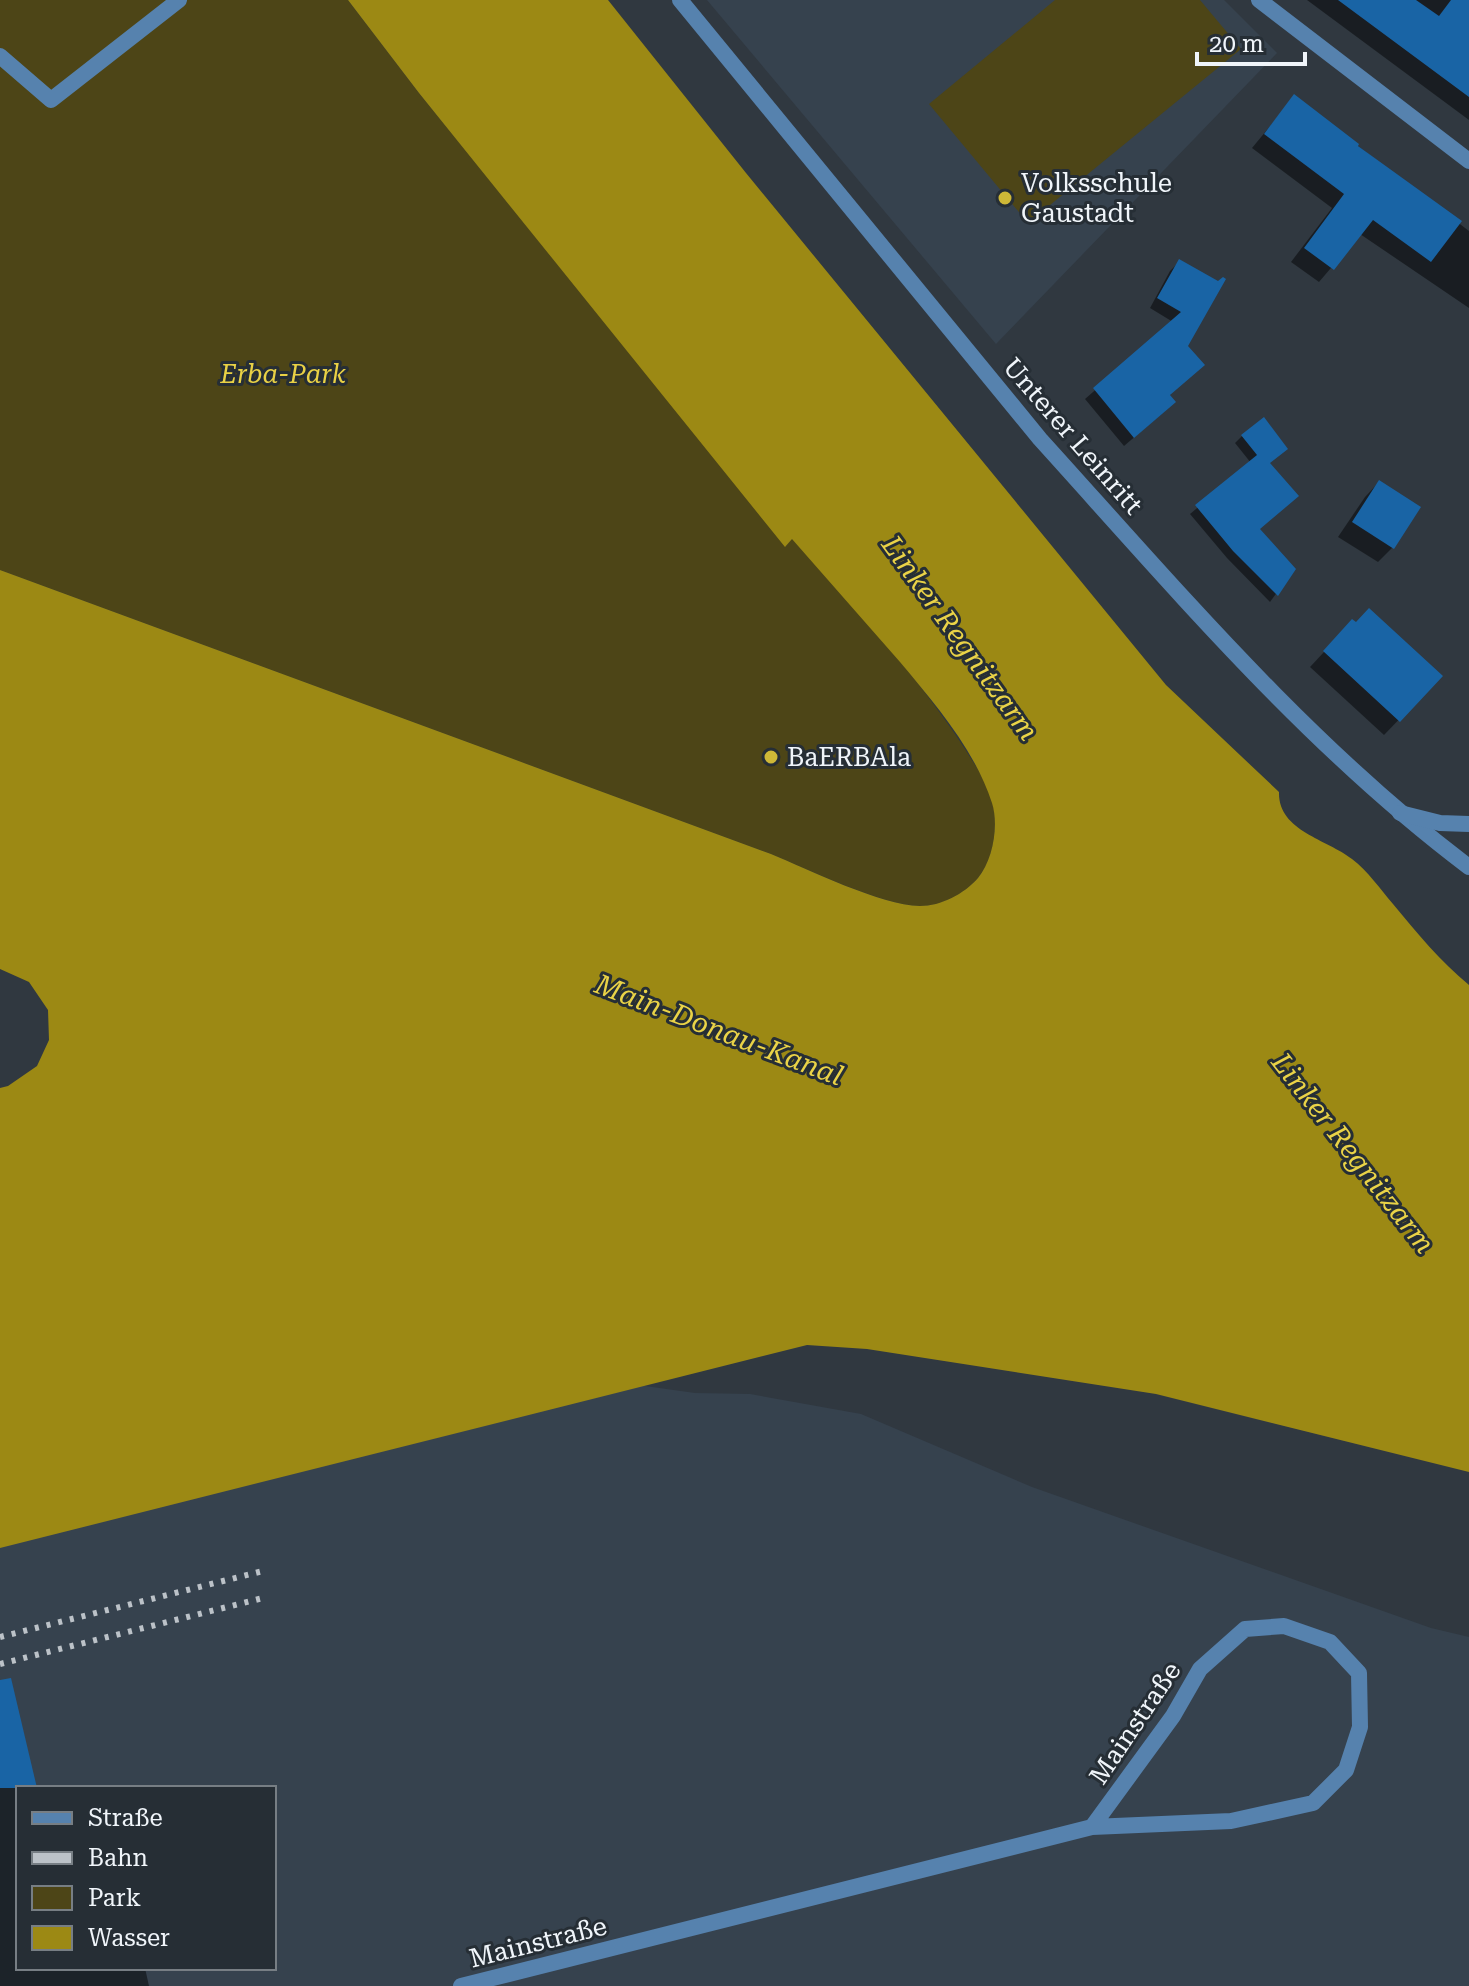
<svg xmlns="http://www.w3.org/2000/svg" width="1469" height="1986" viewBox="0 0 1469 1986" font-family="'Roboto Serif',serif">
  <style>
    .built { fill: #36424e; fill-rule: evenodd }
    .green { fill: #4d4517 }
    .water { fill: #9c8914 }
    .shadow { fill: #0007 }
    .building { fill: #1964a5 }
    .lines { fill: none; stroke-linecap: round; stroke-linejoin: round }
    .service { stroke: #5682ae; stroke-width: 16 }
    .minor { stroke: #5682ae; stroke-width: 16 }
    .rail { stroke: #bcc2c8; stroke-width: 6; stroke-dasharray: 4 8; stroke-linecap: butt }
    .poi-dot { fill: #ceb837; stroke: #262e35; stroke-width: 3 }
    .labels { text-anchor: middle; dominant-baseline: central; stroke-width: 6; stroke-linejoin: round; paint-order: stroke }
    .poi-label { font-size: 26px; fill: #f0f5fa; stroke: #262e35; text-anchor: start }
    .park-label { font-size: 26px; font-style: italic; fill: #e9d145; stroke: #262e35 }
    .street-label { font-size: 26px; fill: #f0f5fa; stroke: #262e35 }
    .water-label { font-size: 28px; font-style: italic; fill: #ead347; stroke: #262e35 }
  </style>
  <rect width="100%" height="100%" fill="#303840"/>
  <g class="built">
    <polygon points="707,0 1224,0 1277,53 996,344"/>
    <path d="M0,1095L645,1386L695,1393L750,1394L861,1414L1032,1487L1431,1628L1469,1637V1986H0ZM18,1788H274V1968H18Z"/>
  </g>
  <g class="green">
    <path d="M0,0H348L419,93L786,546L792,538C852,606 916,673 965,749C976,767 991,787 994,808C997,831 993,860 978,878C964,894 942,906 920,906C881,905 810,870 771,854L0,570Z"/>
    <polygon points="1055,0 1200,0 1241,49 1028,223 929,104"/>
  </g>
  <path class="water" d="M348,0H608L746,173L1166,685L1279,792C1278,831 1327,839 1352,859C1368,871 1380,889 1393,904C1417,933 1440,961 1469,985V1472L1156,1394L867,1349L807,1345L0,1548V1088L8,1086L37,1066L49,1040L48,1010L29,982L0,969V570L771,854C810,870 880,905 920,906C941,906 964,894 978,878C993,860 999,825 992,803C975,750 935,704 900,662C864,621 828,580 792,539L785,547L419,93Z"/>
  <g class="shadow">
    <polygon points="1307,0 1469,0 1469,120"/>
    <polygon points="1294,97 1469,231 1469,308 1360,234 1319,282 1291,262 1332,208 1252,148"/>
    <polygon points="1179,262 1218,283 1186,346 1165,411 1124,446 1085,399 1173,322 1150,308 1170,271"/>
    <polygon points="1242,436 1268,464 1258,529 1294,569 1270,602 1227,558 1190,514 1251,463 1235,443"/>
    <polygon points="1379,482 1393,547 1378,562 1338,537 1365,497"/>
    <polygon points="1352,622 1440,677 1384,735 1310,667"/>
    <polygon points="0,1683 35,1788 18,1788 18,1968 145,1968 149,1986 0,1986"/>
  </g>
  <g class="building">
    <polygon points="1338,0 1416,0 1439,16 1451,0 1469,0 1469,97"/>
    <polygon points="1294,94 1359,144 1358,146 1462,221 1431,262 1373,220 1334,270 1304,248 1344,194 1264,134"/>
    <polygon points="1179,259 1218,281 1223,277 1226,279 1188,346 1205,365 1170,395 1176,402 1134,438 1093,388 1181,312 1157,298"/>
    <polygon points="1264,417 1288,449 1270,463 1299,496 1260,529 1296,569 1278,596 1233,551 1195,505 1257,455 1241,435"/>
    <polygon points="1379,480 1421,507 1394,549 1352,522"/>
    <polygon points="1369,608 1443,676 1400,722 1323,651 1352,619 1356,622"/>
    <polygon points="11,1678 37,1788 0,1788 0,1680"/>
  </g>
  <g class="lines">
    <g class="service">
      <path d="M680,0L1040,439C1175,588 1308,746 1469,867"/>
      <polyline points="0,56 51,100 179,0"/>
    </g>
    <g class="minor">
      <polyline points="1259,0 1469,161"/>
      <polyline points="1400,813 1440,823 1469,824"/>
      <polyline points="461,1986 1092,1827 1231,1821 1313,1803 1346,1770 1360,1727 1359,1673 1330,1642 1284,1626 1245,1629 1200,1669 1173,1716 1092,1827"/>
    </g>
    <g class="rail">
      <polyline points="0,1637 263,1571"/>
      <polyline points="0,1664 267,1597"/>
    </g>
  </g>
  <g class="poi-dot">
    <circle cx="1005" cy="198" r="8"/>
    <circle cx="771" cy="757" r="8"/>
  </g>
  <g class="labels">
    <g class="poi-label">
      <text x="1021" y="183">Volksschule<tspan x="1021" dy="30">Gaustadt</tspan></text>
      <text x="787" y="757">BaERBAla</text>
    </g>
    <g class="park-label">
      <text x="283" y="374">Erba-Park</text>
    </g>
    <g class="street-label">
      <text transform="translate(1073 436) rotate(49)">Unterer Leinritt</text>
      <text transform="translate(1135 1723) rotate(-56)">Mainstraße</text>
      <text transform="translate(538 1942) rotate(-14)">Mainstraße</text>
    </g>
    <g class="water-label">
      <text transform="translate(960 638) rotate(54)">Linker Regnitzarm</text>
      <text transform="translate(719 1030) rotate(21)">Main-Donau-Kanal</text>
      <text transform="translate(1353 1153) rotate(52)">Linker Regnitzarm</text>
    </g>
  </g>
  <rect x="16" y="1786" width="260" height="184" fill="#262e35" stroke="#777e84" stroke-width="2"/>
  <rect x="32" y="1812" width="40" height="12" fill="#5682ae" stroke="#777e84" stroke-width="2"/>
  <text x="88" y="1826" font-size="24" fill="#f0f5fa">Straße</text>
  <rect x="32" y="1852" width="40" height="12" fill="#bcc2c8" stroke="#777e84" stroke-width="2"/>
  <text x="88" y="1866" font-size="24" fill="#f0f5fa">Bahn</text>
  <rect x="32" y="1886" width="40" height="24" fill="#4d4517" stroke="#777e84" stroke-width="2"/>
  <text x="88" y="1906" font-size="24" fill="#f0f5fa">Park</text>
  <rect x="32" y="1926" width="40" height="24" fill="#9c8914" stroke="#777e84" stroke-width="2"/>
  <text x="88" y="1946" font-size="24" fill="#f0f5fa">Wasser</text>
  <path d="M1197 52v12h108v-12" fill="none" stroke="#f0f5fa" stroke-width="4"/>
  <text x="1209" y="52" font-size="24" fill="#f0f5fa" stroke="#262e35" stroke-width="6" paint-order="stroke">20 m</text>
</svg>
